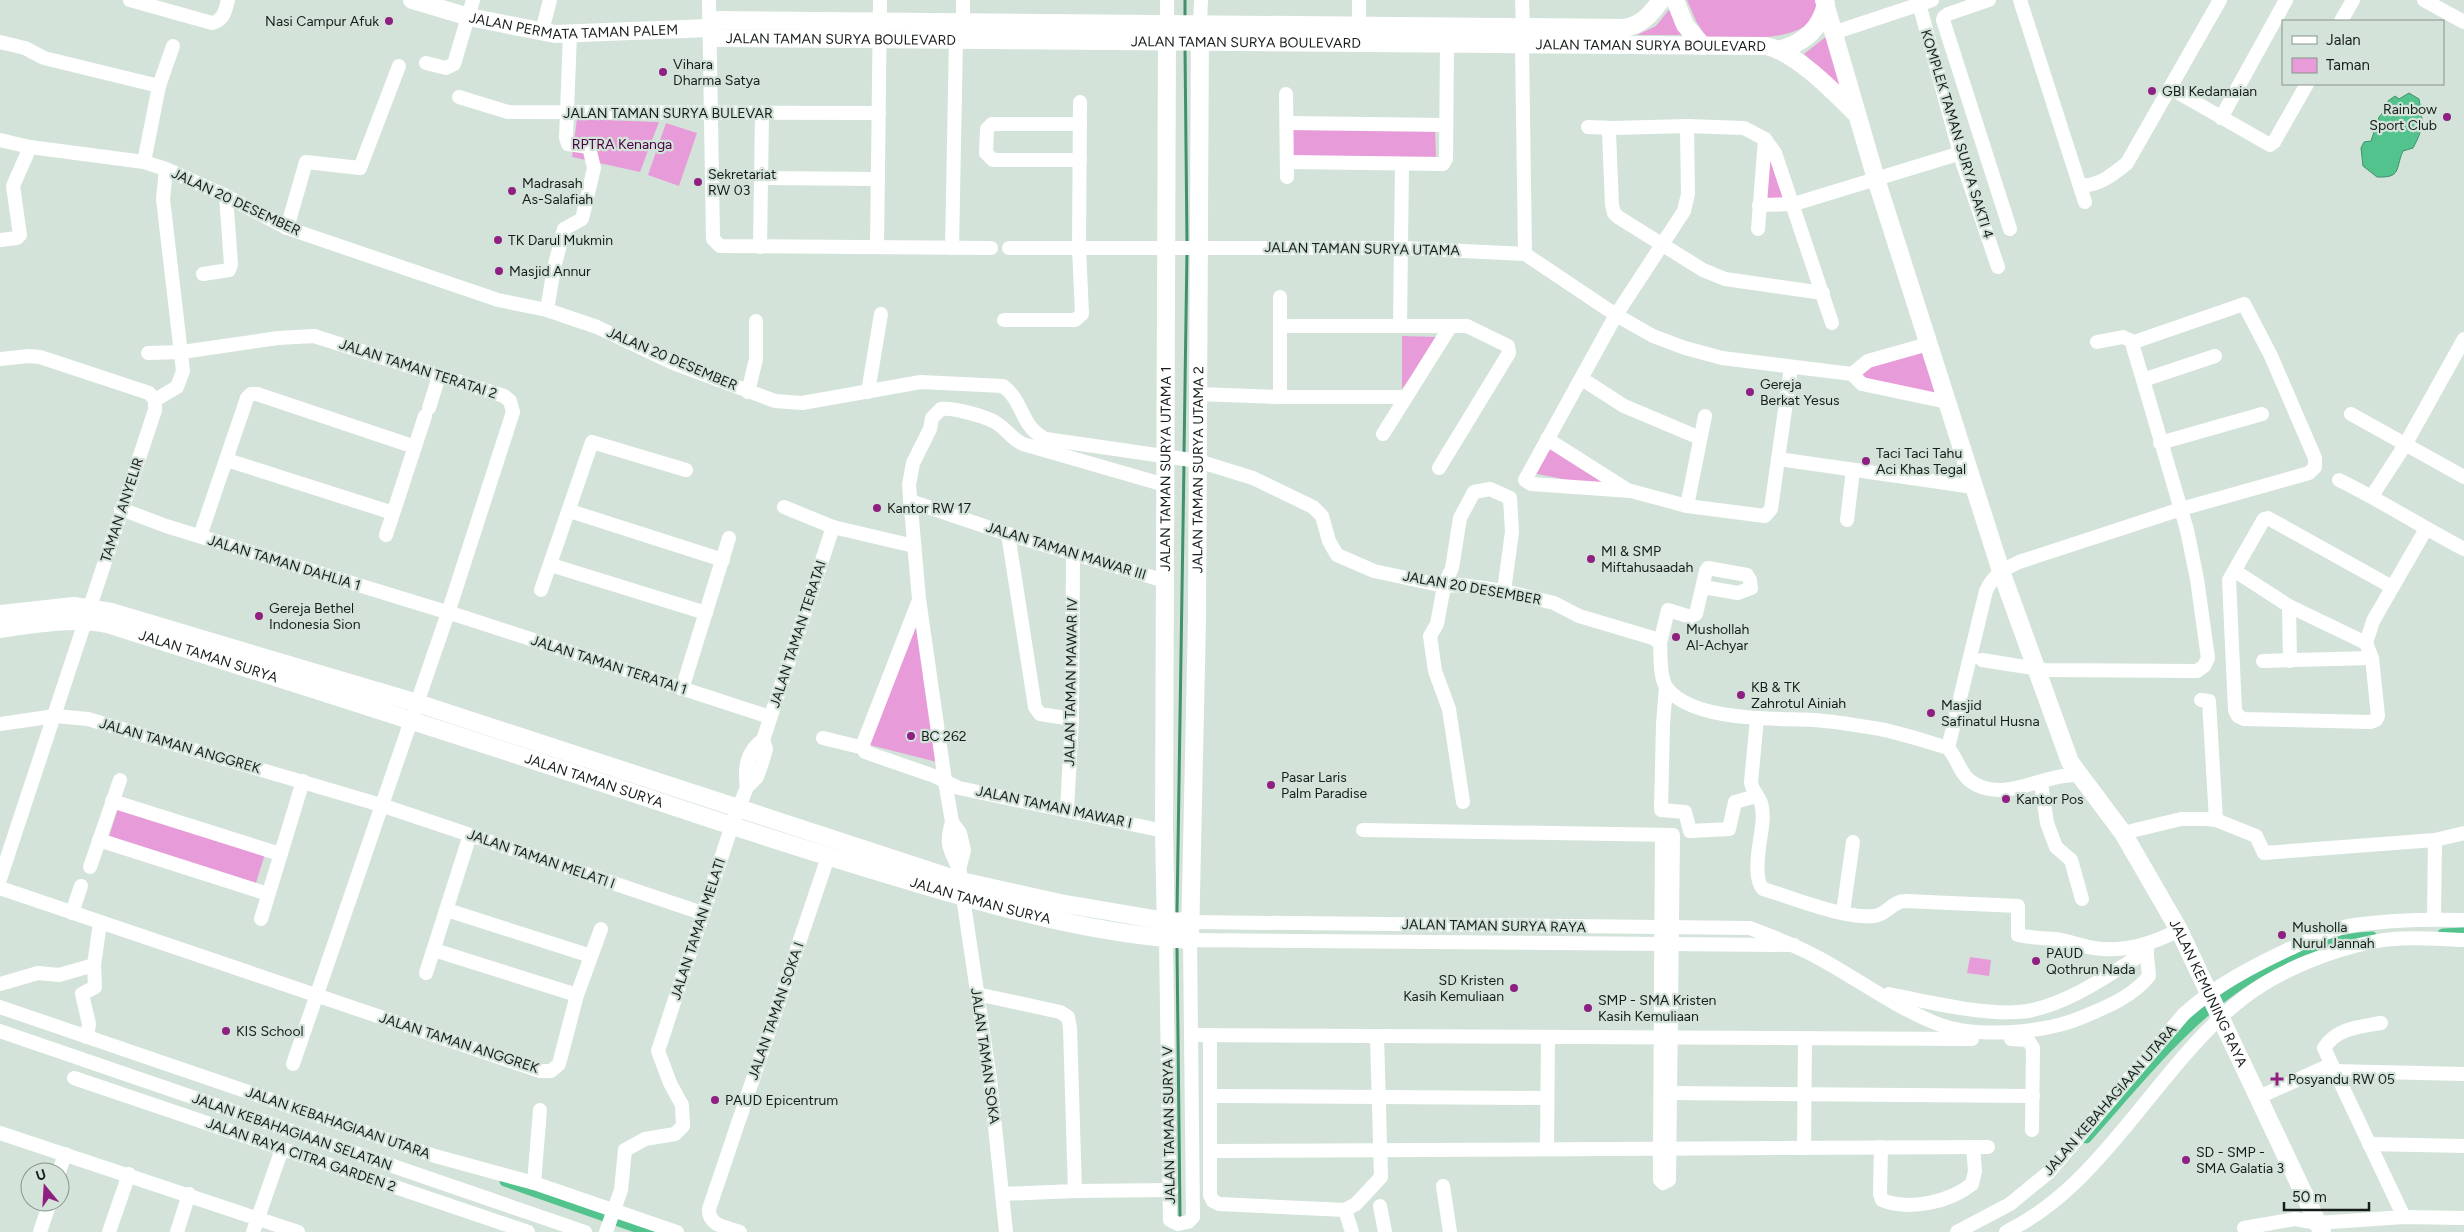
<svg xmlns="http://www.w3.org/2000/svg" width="2464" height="1232" viewBox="0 0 2464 1232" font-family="Figtree,sans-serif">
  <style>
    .green { fill: #e79cd9 }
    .water { fill: #53c38d; stroke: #41916a }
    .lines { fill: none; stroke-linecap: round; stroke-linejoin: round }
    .stream { stroke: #41916a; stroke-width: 3 }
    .canal { stroke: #53c38d; stroke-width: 11 }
    .minor { stroke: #fff; stroke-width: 14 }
    .tertiary { stroke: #fff; stroke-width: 18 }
    .poi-dot { fill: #8f1f80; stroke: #d3e3d9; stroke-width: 2 }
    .labels { text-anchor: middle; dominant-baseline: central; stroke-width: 4.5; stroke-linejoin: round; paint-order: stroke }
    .poi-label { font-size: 14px; fill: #171d1a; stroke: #d3e3d9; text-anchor: start }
    .street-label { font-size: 14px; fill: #171d1a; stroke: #d3e3d9 }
    .park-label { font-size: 14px; fill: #4a0042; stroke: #d3e3d9 }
  </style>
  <rect width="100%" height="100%" fill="#d3e3d9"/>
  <g class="green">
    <path d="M1687,0H1816C1823,47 1733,37 1706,37L1696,21Z"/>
    <polygon points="1672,6 1676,24 1682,35 1637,35 1656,26"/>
    <polygon points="1827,36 1841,87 1804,54"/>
    <polygon points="577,119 659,122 640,172 572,157"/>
    <polygon points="666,123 697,133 679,186 648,175"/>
    <polygon points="1293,127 1435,129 1436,157 1293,160"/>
    <polygon points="1768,153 1790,204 1764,203"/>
    <polygon points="1402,336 1440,337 1402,389"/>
    <polygon points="1927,351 1944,400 1832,374"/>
    <polygon points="1551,445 1656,498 1533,473"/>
    <polygon points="919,615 941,763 870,745"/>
    <polygon points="118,808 265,854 255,886 108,840"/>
    <polygon points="1970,957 1991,960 1989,976 1967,973"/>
  </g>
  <path class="water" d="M2409,93L2419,99C2423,121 2424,128 2413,148L2403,151C2395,169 2402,178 2377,177L2363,166L2361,148L2364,142L2371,141L2379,117L2386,109L2388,101L2395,96L2399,99Z"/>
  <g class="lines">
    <g class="stream">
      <polyline points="1185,0 1185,19"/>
      <polyline points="1185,48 1187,244"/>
      <polyline points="1184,454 1187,251"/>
      <polyline points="1177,912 1184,463"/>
      <polyline points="1177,948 1180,1216"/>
    </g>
    <g class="canal">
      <polyline points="2443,934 2464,933"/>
      <path d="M2086,1138C2166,1049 2242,944 2372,937"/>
      <polyline points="505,1181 650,1232"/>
    </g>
    <g class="minor">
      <path d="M130,0L212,23C224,20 225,11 228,0"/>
      <polyline points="709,0 713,239 720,246 991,248"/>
      <polyline points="963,0 963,20"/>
      <polyline points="1522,0 1523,28"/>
      <polyline points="1918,0 1962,161 1998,267"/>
      <polyline points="1989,0 1948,14 1944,17 1943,20 2010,229"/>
      <polyline points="2020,0 2085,202"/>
      <polyline points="2424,0 2464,22"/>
      <polyline points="2341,21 2353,0"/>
      <polyline points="1200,24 1201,0"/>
      <polyline points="1167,25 1167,0"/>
      <polyline points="1359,26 1359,0"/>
      <polyline points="542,31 550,0"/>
      <polyline points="1833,33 1932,0"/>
      <polyline points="0,42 25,48 44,58 159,86"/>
      <polyline points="1522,45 1525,254"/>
      <polyline points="426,63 446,68 454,64 473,0"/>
      <polyline points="2170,88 2270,145 2274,142 2307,84"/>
      <polyline points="1286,94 1287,177"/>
      <polyline points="459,97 508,112 879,113"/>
      <polyline points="2221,118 2286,0"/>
      <polyline points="1287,123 1446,125"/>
      <polyline points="1687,126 1688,194 1684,211 1616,315 1525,480 1531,484 1631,491 1687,506 1765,516 1771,509 1791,367"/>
      <polyline points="1588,127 1613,128"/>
      <path d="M0,140L30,147L144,162L166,169L226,196L287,228L498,300L547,310L597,327L673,363L775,401L802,403L921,382L1003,386C1024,401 1020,427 1046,439L1198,461L1253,478L1313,507L1322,516L1329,541L1337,555L1374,571L1444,586L1462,585L1504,591L1554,603L1579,616L1653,638L1660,643C1661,656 1659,678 1667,688C1693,722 1775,718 1813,720C1833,721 1854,725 1874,728C1899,732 1924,741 1948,748C1957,758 1959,771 1969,780C2002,806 2043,773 2077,775"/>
      <polyline points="1080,160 993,160 986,153 987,129 992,124 1080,124"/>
      <polyline points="144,162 159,86 173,46"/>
      <polyline points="1288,162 1443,164 1446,159 1447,44"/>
      <polyline points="761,178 878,179"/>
      <path d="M2081,185C2098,187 2115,173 2127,163L2220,0"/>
      <polyline points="1759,205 1794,204 1961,153"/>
      <polyline points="287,228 306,162 360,168 399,66"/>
      <polyline points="1758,229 1765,139"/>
      <polyline points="0,240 17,238 20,235 13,186 30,147"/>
      <polyline points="760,247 762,114"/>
      <polyline points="877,247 880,0"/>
      <polyline points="952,248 956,39"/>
      <polyline points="1009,248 1402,248 1525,254 1616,315 1653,336 1685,348 1722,358 1852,374 1862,384 1947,402"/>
      <polyline points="203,274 229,270 231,264 226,196"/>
      <polyline points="1823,293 1725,279 1703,270 1618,217 1614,213 1612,205 1609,133 1613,128 1687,126 1744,128 1765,139 1775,153 1832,323"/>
      <polyline points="1280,297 1280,397"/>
      <polyline points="547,310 554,268 564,229 582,219 594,168 589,147 568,144 566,138 570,33"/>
      <polyline points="1004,320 1075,320 1082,314 1079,248 1080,102"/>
      <polyline points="1281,326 1467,326 1508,346 1509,353 1439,468"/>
      <polyline points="1400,326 1402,165"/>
      <polyline points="2097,342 2123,337 2134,342"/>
      <polyline points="2134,342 2133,347 2143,380"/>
      <polyline points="148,353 182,352 278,338 314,336 504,396 510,401 513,412 448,613 293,1064"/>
      <polyline points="0,359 29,356 40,357 149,393 155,400"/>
      <polyline points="1852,374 1868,361 1928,344"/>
      <polyline points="1582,379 1624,406 1700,438"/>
      <polyline points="748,392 756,359 756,321"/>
      <polyline points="868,392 881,314"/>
      <polyline points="1198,394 1280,397 1406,397"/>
      <polyline points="155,400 177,387 183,371 163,199 166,169"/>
      <polyline points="429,408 439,376"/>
      <polyline points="2351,414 2464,477"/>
      <polyline points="1383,434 1450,327"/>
      <polyline points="1547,439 1629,491"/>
      <polyline points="2160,443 2262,414"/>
      <polyline points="1778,459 1974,487"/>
      <polyline points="227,460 393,513"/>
      <path d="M2339,480C2382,501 2422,527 2464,549"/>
      <polyline points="2372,496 2405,445 2464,339"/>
      <polyline points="910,501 1008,534 1165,581"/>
      <polyline points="1687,506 1705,416"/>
      <polyline points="784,507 833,527 914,546"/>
      <polyline points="121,509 166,526 466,618 770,717"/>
      <polyline points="570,511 723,560"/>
      <polyline points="1847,520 1853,470"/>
      <polyline points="1008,534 1035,707 1040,714 1072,719"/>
      <polyline points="386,535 425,416"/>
      <polyline points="200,536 247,398 251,394 257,394 415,447"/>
      <polyline points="551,565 706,613"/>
      <polyline points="2235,571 2289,606 2366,643"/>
      <polyline points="2392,587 2268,518 2264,519 2229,580 2235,710 2238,716 2244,719 2370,722 2376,720 2378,716 2372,658 2366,643 2373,621 2426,529"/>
      <polyline points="541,590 592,442 686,470"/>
      <polyline points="919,600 863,744 865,752 934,776 959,788 1164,831"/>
      <polyline points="2289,606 2290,661"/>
      <polyline points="1660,643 1668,610 1691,617 1696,614 1706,571 1708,568 1747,575 1750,580 1751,588 1738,593 1703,587"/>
      <polyline points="1982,660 2045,670 2197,671 2204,666 2208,658 2197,579 2187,530 2143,380 2215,356"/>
      <polyline points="2263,661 2372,658"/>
      <polyline points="1666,687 1663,724 1661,810 1685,812 1690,831 1729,829 1735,802 1756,796"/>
      <polyline points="682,689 729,538"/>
      <polyline points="2201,700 2209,701 2216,820"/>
      <path d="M1757,719L1751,782C1752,791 1758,795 1761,803C1763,810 1763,820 1762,827C1760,842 1752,878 1763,889C1794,898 1843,919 1874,916C1887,915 1892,901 1905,901L2018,906V935C2031,938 2043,938 2056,939C2069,941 2081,946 2094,948C2124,953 2152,944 2179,930"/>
      <polyline points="0,724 55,716 88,719 381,805 702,913"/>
      <polyline points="823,738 864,748"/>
      <path d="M1948,748L1986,591C1993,575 2004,569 2019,562L2181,509L2309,473L2315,467V458L2271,356L2244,304L2134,342"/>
      <polyline points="2041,783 2047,823 2056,847 2071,860 2082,899"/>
      <path d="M747,787C744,769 747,751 763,740L833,527"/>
      <polyline points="112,801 280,854"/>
      <polyline points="1463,802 1449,709 1435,671 1430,636 1437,624 1444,586 1452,568 1460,518 1474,492 1490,489 1510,498 1512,532 1504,591"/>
      <polyline points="1067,810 1072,719 1073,554"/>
      <path d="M952,822C945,845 950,849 959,869C962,877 962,888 963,897L990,1079L1006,1232"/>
      <polyline points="1363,830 1673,835 1669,1180 1663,1183 1660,1180 1660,1149 1662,835"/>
      <polyline points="2123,833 2181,819 2207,819 2216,820 2256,836 2264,853 2435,840 2434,919"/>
      <polyline points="99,840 268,894"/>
      <polyline points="2435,840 2464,833"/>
      <polyline points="90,867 120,780"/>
      <path d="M959,870L964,850L960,833L952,822L945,781L919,599L909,485L913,463L930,429L932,418L941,409C952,407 989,417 998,424C1007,430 1012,439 1023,444L1165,485"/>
      <polyline points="0,879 155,410 155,400"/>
      <polyline points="0,888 540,1071 551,1071 559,1064 577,995 601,929"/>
      <polyline points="447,910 591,956"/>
      <polyline points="1843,912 1853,842"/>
      <polyline points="72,913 81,886"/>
      <polyline points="261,919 303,781"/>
      <path d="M1190,922L1750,928C1773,937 1795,945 1817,957C1856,978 1892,1005 1933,1022C1972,1040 2047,1033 2085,1016C2109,1006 2133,996 2149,976L2146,946"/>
      <polyline points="1166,939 1170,1220 1178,1224 1188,1222 1193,1217 1190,940 1794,945"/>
      <polyline points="434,950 577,995"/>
      <polyline points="426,973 470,835"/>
      <polyline points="0,984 38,973 59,975 94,965 100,923"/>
      <polyline points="977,994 1060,1012 1068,1017 1070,1028 1075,1191 1002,1194"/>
      <path d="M1889,994C1927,1002 1990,1017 2028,1011C2071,1003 2111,973 2147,951"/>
      <polyline points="0,1007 435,1156 534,1183 677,1232"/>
      <path d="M2381,1023C2359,1027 2337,1028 2324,1048L2404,1217"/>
      <polyline points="0,1031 585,1232"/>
      <polyline points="1192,1035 1972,1039"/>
      <polyline points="1210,1035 1210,1195 1213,1201 1219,1204 1345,1210 1356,1204 1381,1177 1377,1036"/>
      <polyline points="87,1037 89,1024 82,994 95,987 94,965"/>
      <polyline points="2011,1039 2028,1040 2033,1048 2032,1130"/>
      <polyline points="2333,1071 2464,1074"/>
      <polyline points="74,1078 528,1232"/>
      <polyline points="1670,1093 2033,1096"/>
      <polyline points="1210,1096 1547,1098"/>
      <polyline points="2259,1097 2330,1065"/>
      <polyline points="0,1133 298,1232"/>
      <polyline points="2369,1144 2464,1146"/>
      <path d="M1881,1147L1880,1194L1882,1200C1909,1211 1950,1202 1972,1184L1975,1171L1973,1147"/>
      <polyline points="1804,1148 1805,1039"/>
      <polyline points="1547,1149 1548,1037"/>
      <polyline points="1210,1151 1988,1147"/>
      <polyline points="59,1172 65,1154"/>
      <polyline points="534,1183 540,1110"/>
      <polyline points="1443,1186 1450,1232"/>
      <polyline points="1075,1191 1171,1190"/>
      <polyline points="1380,1206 1385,1232"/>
      <polyline points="1345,1210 1352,1232"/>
      <polyline points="2244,1228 2295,1219 2317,1223 2404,1217 2464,1218"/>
      <polyline points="40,1232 50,1202"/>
      <polyline points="109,1232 129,1174"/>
      <polyline points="177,1232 189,1194"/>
      <polyline points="253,1232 282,1149"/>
      <polyline points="606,1232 621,1190 625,1150 645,1139 675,1134 683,1126 682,1105 670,1083 658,1051 732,825 747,787 757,777 762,763 766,749 763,740"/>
      <path d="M740,1232C727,1227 708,1226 709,1209L828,857"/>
      <path d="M1957,1232L2010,1204L2049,1172L2184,1014C2215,986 2249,968 2287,950C2309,940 2330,929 2354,925C2390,920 2428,919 2464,920"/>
      <path d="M2006,1232C2059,1206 2095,1164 2132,1119C2166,1078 2199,1033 2242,999C2279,970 2331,950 2377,941C2405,936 2435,939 2464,940"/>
    </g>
    <g class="tertiary">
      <path id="s1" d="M412,0L469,17L555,34L709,28"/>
      <polyline points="1675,0 1685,25 1703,46"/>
      <path id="s2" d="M1824,0L1876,179L2001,571L2070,762L2123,833L2179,930L2322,1232"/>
      <path id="s3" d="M709,28L719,38L1766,46C1796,52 1835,93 1856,114"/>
      <path d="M709,28L719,20L1624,28C1642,25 1651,14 1661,0"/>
      <path d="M1778,50C1803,44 1820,30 1826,4"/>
      <polyline points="0,614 74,606 111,612 417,703 961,881 1060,903 1166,921 1190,922"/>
      <path id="s4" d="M0,629C36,624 71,617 107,624C295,683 483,743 669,805C750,832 831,858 913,882C1003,909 1096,934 1190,940L1197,618L1200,24"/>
      <path id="s5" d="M1166,933L1164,831L1167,32"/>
    </g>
  </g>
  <g class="poi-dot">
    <circle cx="389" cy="21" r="5"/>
    <circle cx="663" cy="72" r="5"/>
    <circle cx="2152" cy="91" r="5"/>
    <circle cx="2447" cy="117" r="5"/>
    <circle cx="698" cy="182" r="5"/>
    <circle cx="512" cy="191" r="5"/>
    <circle cx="498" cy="240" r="5"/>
    <circle cx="499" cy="271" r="5"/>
    <circle cx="1750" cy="392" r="5"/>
    <circle cx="1866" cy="461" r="5"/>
    <circle cx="877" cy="508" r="5"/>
    <circle cx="1591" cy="559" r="5"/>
    <circle cx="259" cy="616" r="5"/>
    <circle cx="1676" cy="637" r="5"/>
    <circle cx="1741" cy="695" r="5"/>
    <circle cx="1931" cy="713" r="5"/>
    <circle cx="911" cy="736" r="5"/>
    <circle cx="1271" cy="785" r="5"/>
    <circle cx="2006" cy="799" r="5"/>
    <circle cx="2282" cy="935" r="5"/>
    <circle cx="2036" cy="961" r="5"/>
    <circle cx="1514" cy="988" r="5"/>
    <circle cx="1588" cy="1008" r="5"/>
    <circle cx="226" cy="1031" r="5"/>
    <path d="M2274.5 1071.5h5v5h5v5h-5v5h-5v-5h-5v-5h5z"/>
    <circle cx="715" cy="1100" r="5"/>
    <circle cx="2186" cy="1160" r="5"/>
  </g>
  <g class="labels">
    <g class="poi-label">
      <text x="379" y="21" text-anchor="end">Nasi Campur Afuk</text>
      <text x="673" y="64">Vihara<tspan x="673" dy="16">Dharma Satya</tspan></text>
      <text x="2162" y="91">GBI Kedamaian</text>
      <text x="2437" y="109" text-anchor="end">Rainbow<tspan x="2437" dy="16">Sport Club</tspan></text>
      <text x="708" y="174">Sekretariat<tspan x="708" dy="16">RW 03</tspan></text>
      <text x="522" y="183">Madrasah<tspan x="522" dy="16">As-Salafiah</tspan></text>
      <text x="508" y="240">TK Darul Mukmin</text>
      <text x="509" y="271">Masjid Annur</text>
      <text x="1760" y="384">Gereja<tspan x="1760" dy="16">Berkat Yesus</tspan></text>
      <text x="1876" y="453">Taci Taci Tahu<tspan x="1876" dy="16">Aci Khas Tegal</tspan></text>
      <text x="887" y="508">Kantor RW 17</text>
      <text x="1601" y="551">MI &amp; SMP<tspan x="1601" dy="16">Miftahusaadah</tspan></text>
      <text x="269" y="608">Gereja Bethel<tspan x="269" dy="16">Indonesia Sion</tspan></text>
      <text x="1686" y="629">Mushollah<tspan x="1686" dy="16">Al-Achyar</tspan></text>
      <text x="1751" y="687">KB &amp; TK<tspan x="1751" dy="16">Zahrotul Ainiah</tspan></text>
      <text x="1941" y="705">Masjid<tspan x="1941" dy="16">Safinatul Husna</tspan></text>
      <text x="921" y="736">BC 262</text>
      <text x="1281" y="777">Pasar Laris<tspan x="1281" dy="16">Palm Paradise</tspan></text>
      <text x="2016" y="799">Kantor Pos</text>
      <text x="2292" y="927">Musholla<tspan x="2292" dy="16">Nurul Jannah</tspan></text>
      <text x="2046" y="953">PAUD<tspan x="2046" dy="16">Qothrun Nada</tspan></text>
      <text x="1504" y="980" text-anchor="end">SD Kristen<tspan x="1504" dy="16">Kasih Kemuliaan</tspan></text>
      <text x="1598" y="1000">SMP - SMA Kristen<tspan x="1598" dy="16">Kasih Kemuliaan</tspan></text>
      <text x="236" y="1031">KIS School</text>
      <text x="2288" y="1079">Posyandu RW 05</text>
      <text x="725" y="1100">PAUD Epicentrum</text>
      <text x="2196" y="1152">SD - SMP -<tspan x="2196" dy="16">SMA Galatia 3</tspan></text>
    </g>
    <g class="street-label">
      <text stroke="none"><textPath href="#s1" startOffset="165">JALAN PERMATA TAMAN PALEM</textPath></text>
      <text stroke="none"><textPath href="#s3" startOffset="136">JALAN TAMAN SURYA BOULEVARD</textPath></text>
      <text stroke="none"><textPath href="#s3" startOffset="541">JALAN TAMAN SURYA BOULEVARD</textPath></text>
      <text stroke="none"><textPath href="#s3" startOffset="946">JALAN TAMAN SURYA BOULEVARD</textPath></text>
      <text x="668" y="113">JALAN TAMAN SURYA BULEVAR</text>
      <text transform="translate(1957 134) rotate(73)">KOMPLEK TAMAN SURYA SAKTI 4</text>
      <text transform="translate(236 202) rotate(25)">JALAN 20 DESEMBER</text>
      <text transform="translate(1362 249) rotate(1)">JALAN TAMAN SURYA UTAMA</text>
      <text transform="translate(672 359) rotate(23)">JALAN 20 DESEMBER</text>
      <text transform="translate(418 369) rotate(18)">JALAN TAMAN TERATAI 2</text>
      <text stroke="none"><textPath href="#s5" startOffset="464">JALAN TAMAN SURYA UTAMA 1</textPath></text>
      <text stroke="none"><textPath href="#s4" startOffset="1708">JALAN TAMAN SURYA UTAMA 2</textPath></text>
      <text transform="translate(122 510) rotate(-72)">TAMAN ANYELIR</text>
      <text transform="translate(1066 551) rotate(17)">JALAN TAMAN MAWAR III</text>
      <text transform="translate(284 563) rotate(17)">JALAN TAMAN DAHLIA 1</text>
      <text transform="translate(1472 588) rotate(10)">JALAN 20 DESEMBER</text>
      <text transform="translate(798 634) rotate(-72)">JALAN TAMAN TERATAI</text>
      <text stroke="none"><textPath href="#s4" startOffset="214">JALAN TAMAN SURYA</textPath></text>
      <text transform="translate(609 665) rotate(18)">JALAN TAMAN TERATAI 1</text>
      <text transform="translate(1071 682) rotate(-89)">JALAN TAMAN MAWAR IV</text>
      <text transform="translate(180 746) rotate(16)">JALAN TAMAN ANGGREK</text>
      <text stroke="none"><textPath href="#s4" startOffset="619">JALAN TAMAN SURYA</textPath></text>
      <text transform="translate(1054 807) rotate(12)">JALAN TAMAN MAWAR I</text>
      <text transform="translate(541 859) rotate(19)">JALAN TAMAN MELATI I</text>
      <text stroke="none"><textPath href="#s4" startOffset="1024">JALAN TAMAN SURYA</textPath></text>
      <text transform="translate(1494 926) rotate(1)">JALAN TAMAN SURYA RAYA</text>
      <text transform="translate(698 929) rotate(-72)">JALAN TAMAN MELATI</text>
      <text stroke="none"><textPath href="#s2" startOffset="1071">JALAN KEMUNING RAYA</textPath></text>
      <text transform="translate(776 1011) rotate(-71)">JALAN TAMAN SOKA I</text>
      <text transform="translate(459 1043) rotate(18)">JALAN TAMAN ANGGREK</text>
      <text transform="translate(985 1056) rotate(82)">JALAN TAMAN SOKA</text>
      <text transform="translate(2110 1100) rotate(-49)">JALAN KEBAHAGIAAN UTARA</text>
      <text transform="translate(338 1123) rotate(19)">JALAN KEBAHAGIAAN UTARA</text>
      <text transform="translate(1169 1125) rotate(-91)">JALAN TAMAN SURYA V</text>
      <text transform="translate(292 1132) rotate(19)">JALAN KEBAHAGIAAN SELATAN</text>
      <text transform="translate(301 1155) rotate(19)">JALAN RAYA CITRA GARDEN 2</text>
    </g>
    <g class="park-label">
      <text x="622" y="144">RPTRA Kenanga</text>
    </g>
  </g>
  <rect x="2282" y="20" width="162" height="65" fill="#d3e3d9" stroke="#88948d"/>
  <rect x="2292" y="36" width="25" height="8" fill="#ffffff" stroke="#88948d"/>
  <text x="2326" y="45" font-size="15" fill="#171d1a">Jalan</text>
  <rect x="2292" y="58" width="25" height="15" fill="#e79cd9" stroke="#88948d"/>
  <text x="2326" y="70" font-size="15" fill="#171d1a">Taman</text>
  <g transform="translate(45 1187) rotate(342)"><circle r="24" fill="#d3e3d9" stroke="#88948d"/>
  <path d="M0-4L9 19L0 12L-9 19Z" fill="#8f1f80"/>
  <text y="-8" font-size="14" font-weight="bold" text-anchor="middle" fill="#171d1a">U</text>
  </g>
  <path d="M2284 1202v8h85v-8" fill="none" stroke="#171d1a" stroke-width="2.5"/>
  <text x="2292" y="1202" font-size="15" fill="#171d1a" stroke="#d3e3d9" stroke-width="4" paint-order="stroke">50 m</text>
</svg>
